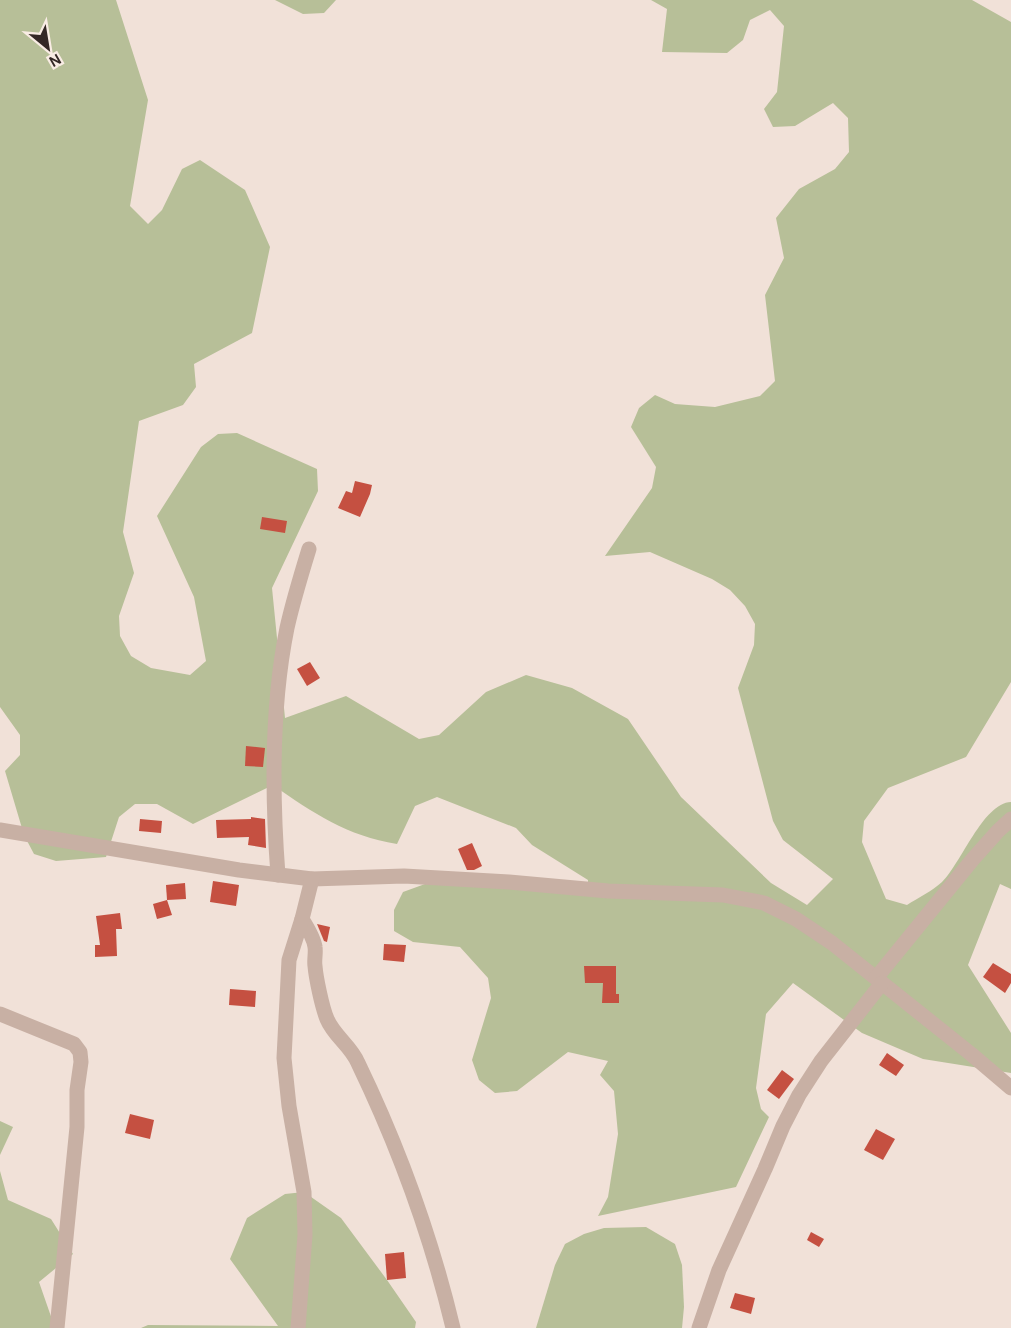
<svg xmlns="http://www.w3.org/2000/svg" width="1011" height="1328" viewBox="0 0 1011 1328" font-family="Karla,sans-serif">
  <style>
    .green { fill: #b7bf98 }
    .building { fill: #c55041 }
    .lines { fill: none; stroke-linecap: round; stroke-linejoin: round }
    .minor { stroke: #c8b0a4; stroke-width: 15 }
  </style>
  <rect width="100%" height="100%" fill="#f1e1d8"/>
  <g class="green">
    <path d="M0,0H116L148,100L130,206L148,224L162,210L182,169L200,160L245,190L270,247L252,333L194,364L196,387L183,405L139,421L123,532L134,573L119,616L120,636L131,656L151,668L190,675L206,661L194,597L157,516L201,447L218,434L237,433L317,469L318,491L272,588L285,718L346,696L419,739L439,735L486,692L526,675L572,688L628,719L681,797L771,883L807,905L833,879L783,840L773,821L738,688L754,645L755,624L745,606L730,590L712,579L650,552L605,556L652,488L656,467L631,427L639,408L655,395L675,404L715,407L760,396L775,381L765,295L784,258L776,218L799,189L835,169L849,152L848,118L833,103L795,126L773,127L764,109L777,92L784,26L770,10L750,20L743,40L727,53L662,52L667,9L651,0H972L1011,22V682L966,757L888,788L864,821L862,842L886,899L907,905C918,898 932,891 942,882C961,864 983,803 1011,802V889L1000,884L968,965L1011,1033V1073L923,1059L862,1033L793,983L766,1014L756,1088L761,1109L769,1117L736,1187L598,1216L608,1197L618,1134L614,1091L600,1075L608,1061L568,1052L517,1091L495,1093L479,1080L472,1060L491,998L488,978L460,947L413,942L394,931V910L403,892L425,884L509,882L588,896V880L532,845L516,828L437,797L415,806L397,844C347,836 313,813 273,785L193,824L157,804H135L119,817L106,857L56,861L34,854L24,835L5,771L20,755V735L0,707Z"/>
    <polygon points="275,0 336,0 324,13 303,14"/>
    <polygon points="0,1121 13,1127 0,1155"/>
    <polygon points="0,1171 8,1200 51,1219 73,1254 39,1282 55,1328 0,1328"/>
    <polygon points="304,1192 341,1218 387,1280 416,1322 415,1328 141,1328 148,1325 278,1326 230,1259 247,1218 285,1194"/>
    <polygon points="646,1227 675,1244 682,1265 684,1307 682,1328 536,1328 555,1265 565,1244 584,1234 604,1228"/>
  </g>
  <g class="building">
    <polygon points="355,481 372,485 370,494 360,517 338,508 346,491 352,493"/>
    <polygon points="262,517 287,521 285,533 260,529"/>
    <polygon points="310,662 320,678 307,686 297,669"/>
    <polygon points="246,746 265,748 263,767 245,766"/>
    <polygon points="251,817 265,819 266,848 248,845 249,837 217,838 216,820 251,819"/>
    <polygon points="140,819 162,821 161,833 139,831"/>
    <polygon points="472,843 482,866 474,870 467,870 458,849"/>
    <polygon points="213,881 239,885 236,906 210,902"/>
    <polygon points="185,883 186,899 167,900 166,885"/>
    <polygon points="167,900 172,915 157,919 153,904"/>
    <polygon points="120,913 122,929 116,929 117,956 95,957 95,945 100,945 96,916"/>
    <polygon points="317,924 330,927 327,942 324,941"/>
    <polygon points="384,944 406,945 404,962 383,960"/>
    <polygon points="993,963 1011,974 1011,983 1005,993 983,977"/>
    <polygon points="584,966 616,966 616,994 619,994 619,1003 602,1003 603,983 585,983"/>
    <polygon points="230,989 256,991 255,1007 229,1005"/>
    <polygon points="887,1053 904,1065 896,1076 879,1065"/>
    <polygon points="782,1070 794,1079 779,1099 767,1090"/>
    <polygon points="130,1114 154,1120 150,1139 125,1133"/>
    <polygon points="876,1129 895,1139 883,1160 864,1150"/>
    <polygon points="811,1232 824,1239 819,1247 807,1240"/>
    <polygon points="404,1252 406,1278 387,1280 385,1254"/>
    <polygon points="735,1293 755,1298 751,1314 730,1308"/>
  </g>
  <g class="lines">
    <g class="minor">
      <polyline points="0,830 239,870 312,879 404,876 509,882 608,891 723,895 764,903 796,919 832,943 971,1054 1011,1088"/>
      <path d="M278,875C272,796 271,707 287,628C293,601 301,575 309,549"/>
      <path d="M302,919C307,927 314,938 315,947C316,953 314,960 315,966C316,978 322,1007 327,1019C334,1036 351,1046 358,1063C399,1148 431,1236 453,1328"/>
      <polyline points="876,978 973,859 998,831 1011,819"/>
      <polyline points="0,1014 74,1044 80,1052 81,1062 77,1090 77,1127 57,1328"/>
      <polyline points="298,1328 305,1235 304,1192 289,1106 284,1058 289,960 302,919 312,879"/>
      <polyline points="699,1328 719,1270 765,1169 783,1126 799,1095 821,1061 882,983"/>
    </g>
  </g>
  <g transform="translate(48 48) rotate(150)" stroke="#f9ece4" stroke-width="4.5" paint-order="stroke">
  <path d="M0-4.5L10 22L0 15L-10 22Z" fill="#342826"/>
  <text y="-9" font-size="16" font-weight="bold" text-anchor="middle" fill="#342826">N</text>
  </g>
</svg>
